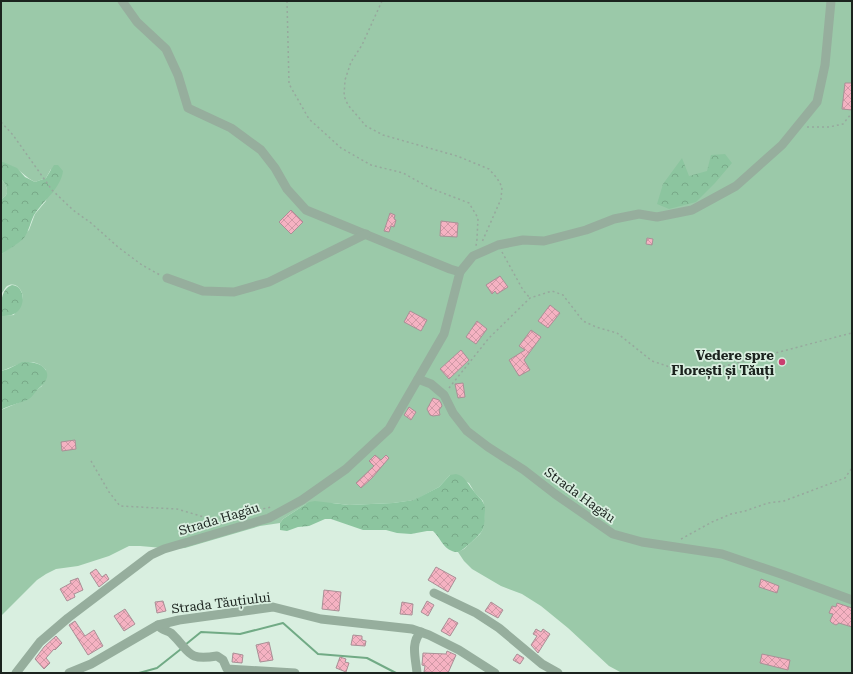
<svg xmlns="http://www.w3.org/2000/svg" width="853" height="674" viewBox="0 0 853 674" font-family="'Roboto Serif',serif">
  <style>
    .green { fill: #9bc9a9 }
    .forest { fill: url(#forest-crowns) }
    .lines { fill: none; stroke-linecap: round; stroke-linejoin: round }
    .stream { stroke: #71aa85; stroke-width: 2 }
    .building { fill: url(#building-cross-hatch); stroke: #a99096 }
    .path { stroke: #97a89d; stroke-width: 1.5; stroke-dasharray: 2 3; stroke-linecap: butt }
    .minor { stroke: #96ae9d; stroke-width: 9 }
    .poi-dot { fill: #ca3e6f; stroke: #d9efe0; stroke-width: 1.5 }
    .labels { text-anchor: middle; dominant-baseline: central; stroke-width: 3.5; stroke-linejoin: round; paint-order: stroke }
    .poi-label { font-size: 13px; font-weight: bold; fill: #1b231e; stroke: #d9efe0; text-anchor: end }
    .street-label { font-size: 13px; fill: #1b231e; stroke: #d9efe0 }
  </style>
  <defs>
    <pattern id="forest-crowns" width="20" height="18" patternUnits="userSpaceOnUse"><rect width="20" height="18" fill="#8cc59f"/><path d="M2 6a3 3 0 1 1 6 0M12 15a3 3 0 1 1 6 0" fill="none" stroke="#78a988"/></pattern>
    <pattern id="building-cross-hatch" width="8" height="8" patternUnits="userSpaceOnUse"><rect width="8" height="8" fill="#f5b2c2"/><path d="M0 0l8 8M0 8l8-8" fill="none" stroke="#d199a6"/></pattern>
  </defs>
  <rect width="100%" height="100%" fill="#d9efe0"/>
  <g class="green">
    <path d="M1,1H852V673H622L609,666L568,628L541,606L522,594L501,586L472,569L464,561L458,552L464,549L480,534L483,529L485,512L483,501L475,493L469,483L450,475L439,487L415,500L393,503L349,505L333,503L306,504L283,519L280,523L260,526L185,548L174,549L140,546H129L109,556L78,566L56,569L46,574L37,580L1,616V410L20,402L42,386L46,370C32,354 17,366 1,371V316L14,315C16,310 21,305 22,300C25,292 16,280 7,286C5,288 3,292 1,294V255L29,230L35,214L46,201L51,169L46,178L35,182C26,178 22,171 13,167C9,165 5,164 1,161Z"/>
    <path d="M1,179C7,185 11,195 1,199Z"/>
  </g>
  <g class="forest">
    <polygon points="725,154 732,163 715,183 696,202 669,209 657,204 663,184 682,158 689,176 707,171 711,155"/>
    <path d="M1,161L17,168L25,177L35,182L46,178L54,165H58L63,171C61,188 43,201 34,215C30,223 29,231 24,238C17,245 8,249 1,255V199C11,195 7,185 1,179Z"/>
    <path d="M12,285C26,286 26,309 14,314C10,316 5,316 1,316C1,305 0,289 12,285Z"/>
    <path d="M22,362C30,362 40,362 45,369C51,377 44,384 38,389C34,393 32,398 27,400C18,404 9,405 1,410V371L8,369Z"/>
    <path d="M456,474C465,476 467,483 473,490C477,496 484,500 485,508C485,513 485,524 483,529C481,534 463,551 458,552C457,552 453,552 452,551C443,548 440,537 433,531H427L411,534L397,533L386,530H363L331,519H325L309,526L298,527L287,531L280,530V523L283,519L309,502L315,501L349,505L393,503L414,500L439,487L450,475Z"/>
  </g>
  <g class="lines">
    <g class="stream">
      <polyline points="185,645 201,632 240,634 283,623 318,654 367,658 396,673"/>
      <polyline points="139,673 157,668 181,649"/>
    </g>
  </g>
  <g class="building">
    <polygon points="845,83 852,83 852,110 842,109"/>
    <polygon points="291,210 303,222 291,234 279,222"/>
    <polygon points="390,213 395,215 394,219 396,220 394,227 391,226 389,232 384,231"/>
    <polygon points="441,221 458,223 457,237 440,236"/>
    <polygon points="647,238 653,239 652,245 646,244"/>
    <polygon points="500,276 508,287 497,294 495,291 492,294 486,285"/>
    <polygon points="550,305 560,313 548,328 538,321"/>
    <polygon points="410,311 427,320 421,331 404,322"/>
    <polygon points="477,321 487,329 476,344 466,337"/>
    <polygon points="531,330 541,337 524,360 530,370 519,376 509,360 525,350 519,346"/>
    <polygon points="461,350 469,360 449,379 440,369"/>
    <polygon points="463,383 465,397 458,398 455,384"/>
    <polygon points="433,398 439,400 441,403 442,406 439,410 440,415 433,416 430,415 427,409"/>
    <polygon points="409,407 416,412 411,420 404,415"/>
    <polygon points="75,440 76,449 62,451 61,442"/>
    <polygon points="375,455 381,460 386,455 389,458 372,478 361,488 356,483 374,466 369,461"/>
    <polygon points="436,567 456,578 448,592 428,580"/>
    <polygon points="96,569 102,577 106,574 109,579 99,587 90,573"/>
    <polygon points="78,578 83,590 74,594 75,597 67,601 60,589 71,583 70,581"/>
    <polygon points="761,579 779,586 777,593 759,587"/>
    <polygon points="324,590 341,592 339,611 322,609"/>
    <polygon points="163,601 166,611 157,613 155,602"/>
    <polygon points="427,601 434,605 428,616 421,612"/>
    <polygon points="402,602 413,604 412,615 400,614"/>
    <polygon points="491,602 503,610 498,618 485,611"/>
    <polygon points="837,603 852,608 852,627 839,623 836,625 832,623 830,621 833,614 829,613 832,606 836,607"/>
    <polygon points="125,609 135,624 124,631 114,616"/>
    <polygon points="449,618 458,623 450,636 441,631"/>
    <polygon points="75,621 85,636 94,630 103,646 88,655 69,625"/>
    <polygon points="536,629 541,632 543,629 550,634 538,653 531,645 537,636 533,634"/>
    <polygon points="353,635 362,636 362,640 366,641 365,646 351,645"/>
    <polygon points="56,636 62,643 55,650 54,649 46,658 50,663 44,669 35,659 44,647"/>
    <polygon points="269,642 273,660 260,662 256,645"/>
    <polygon points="447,651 456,655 448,673 424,672 425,666 422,665 423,653 446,654"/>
    <polygon points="233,653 243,655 242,663 232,662"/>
    <polygon points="517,654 524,658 520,664 513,660"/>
    <polygon points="762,654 790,660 788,670 760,663"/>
    <polygon points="340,657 346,659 345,662 349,663 346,672 336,668"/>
  </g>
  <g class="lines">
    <g class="path">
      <polyline points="287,1 289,84 309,119 341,148 371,165 403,173 430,188 469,203 478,218 477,239 476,246"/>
      <polyline points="382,1 362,45 351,62 345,80 344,96 348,105 366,126 383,135 457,156 489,169 497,178 502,187 501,199 482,242"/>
      <polyline points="1,122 13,135 52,190 73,210 91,223 118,247 142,265 160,275"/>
      <polyline points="807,127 829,127 843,124 851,114"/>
      <polyline points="502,252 523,290 530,298"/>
      <polyline points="449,388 489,338 530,298 552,291 563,295 583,321 596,327 617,333 652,361 667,366 683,375 702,372 852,333"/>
      <polyline points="91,461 109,492 120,506 177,509 214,520 231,515 250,512 271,507"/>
      <polyline points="681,539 712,522 731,514 745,511 768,503 784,501 845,478 852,468"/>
    </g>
    <g class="minor">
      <polyline points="122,1 137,22 166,49 178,75 188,108 231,128 261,150 275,168 287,189 306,210 450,269 460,272"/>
      <polyline points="167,278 203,291 234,292 269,282 366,234"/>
      <polyline points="418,379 431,384 444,395 453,413 467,431 488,447 524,470 555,494 613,534 642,542 722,554 784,575 852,600"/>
      <polyline points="434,593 476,613 499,628 542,664 558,673"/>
      <path d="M158,625C161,630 166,630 171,633C191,652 186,661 217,656L223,660L227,669L295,673"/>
      <polyline points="16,673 40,642 68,618 151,555 164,549 269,518 302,500 346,469 389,429 444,334 460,272 473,256 498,245 523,240 544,241 586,230 614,219 639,214 657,217 692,210 736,186 782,145 817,102 825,65 831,1"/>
      <polyline points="69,673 91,664 158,625 179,620 273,607 321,619 412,629 429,635 459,650 495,673"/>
      <path d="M417,673C416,659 410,643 421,632"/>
    </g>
  </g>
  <circle class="poi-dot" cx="782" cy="362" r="4"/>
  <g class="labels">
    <g class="poi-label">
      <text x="774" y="355">Vedere spre<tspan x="774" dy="15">Florești și Tăuți</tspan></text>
    </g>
    <g class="street-label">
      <text transform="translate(580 495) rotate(36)">Strada Hagău</text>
      <text transform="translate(219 519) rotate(-17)">Strada Hagău</text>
      <text transform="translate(221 603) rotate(-7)">Strada Tăuțiului</text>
    </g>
  </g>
  <rect width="853" height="674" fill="none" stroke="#1b231e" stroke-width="4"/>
</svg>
